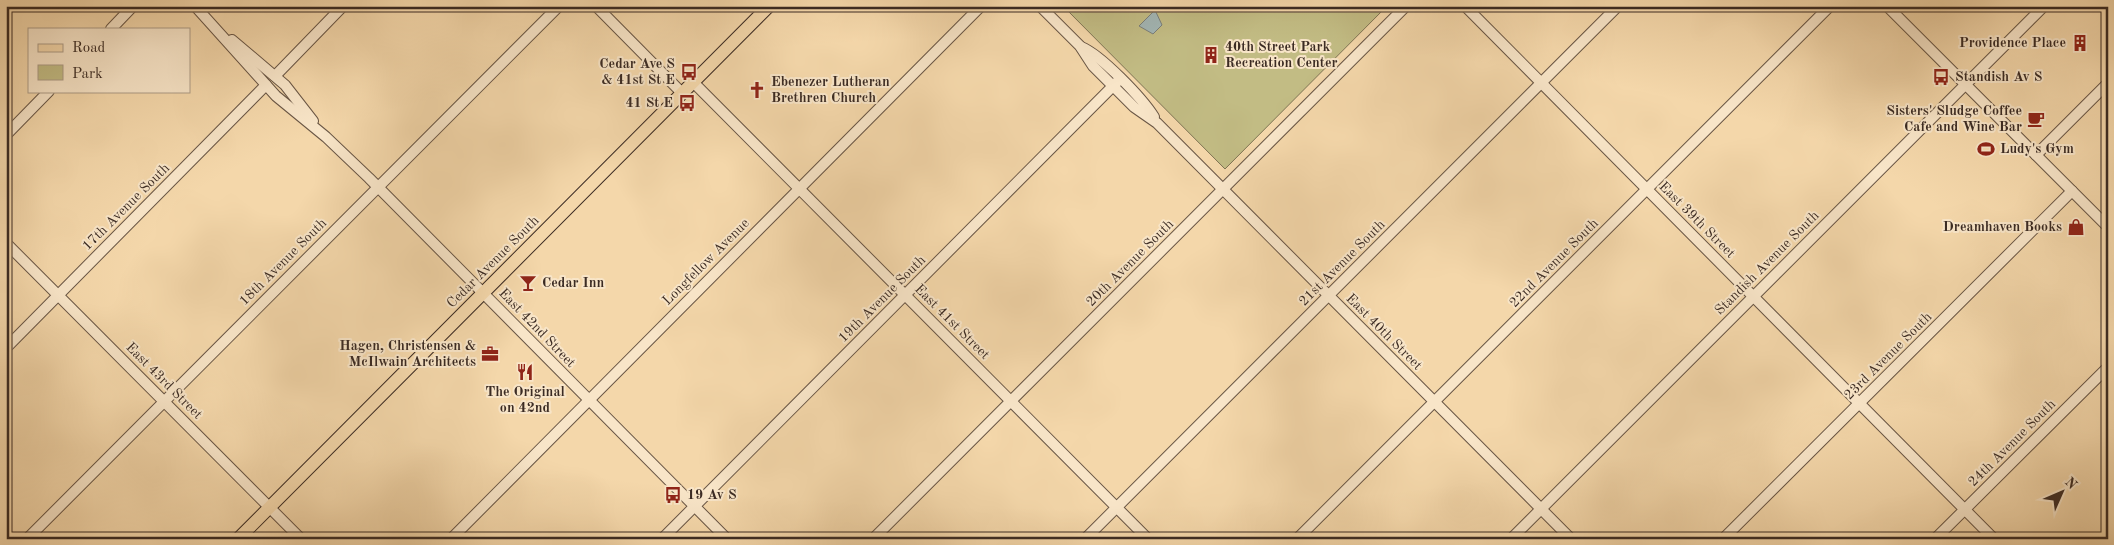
<svg xmlns="http://www.w3.org/2000/svg" width="2114" height="545" viewBox="0 0 2114 545" font-family="'Old Standard TT',serif">
  <style>
    .green { fill: #c2bc84; stroke: #7e7454 }
    .water { fill: #a2b6b5; stroke: #797e7b }
    .lines { fill: none; stroke-linecap: round; stroke-linejoin: round }
    .minor-casing { stroke: #695645; stroke-width: 12 }
    .major-casing { stroke: #3b2b23; stroke-width: 14 }
    .minor { stroke: #f8e5c8; stroke-width: 10 }
    .major { stroke: #f4d7aa; stroke-width: 12 }
    .labels { text-anchor: middle; dominant-baseline: central; stroke-width: 4; stroke-linejoin: round; paint-order: stroke }
    .poi-label { font-size: 14px; font-weight: bold; fill: #3b2b23; stroke: #f8e5c8; text-anchor: end }
    .street-label { font-size: 14px; fill: #3b2b23; stroke: #f8e5c8 }
  </style>
  <rect width="100%" height="100%" fill="#f4d7aa"/>
  <filter id="stains"><feTurbulence type="fractalNoise" baseFrequency=".004" numOctaves="4"/><feColorMatrix values="0 0 0 0 .2 0 0 0 0 .09 0 0 0 0 .02 0 0 0 .5 -.17"/></filter>
  <radialGradient id="worn" r=".72"><stop offset=".6" stop-color="#630" stop-opacity="0"/><stop offset="1" stop-color="#630" stop-opacity=".3"/></radialGradient>
  <polygon class="green" points="1063,6 1387,6 1225,169"/>
  <polygon class="water" points="1155,10 1162,25 1153,34 1139,26"/>
  <g class="lines">
    <g class="minor-casing">
      <g id="minor">
        <polyline points="195,6 276,96 326,137 369,178 727,539"/>
        <polyline points="596,6 683,94"/>
        <polyline points="1040,6 1080,46 1093,66 1134,107 1157,123 1571,539"/>
        <polyline points="1465,6 1994,539"/>
        <polyline points="1887,6 2108,227"/>
        <polyline points="111,29 133,6"/>
        <polyline points="232,40 285,85 313,121"/>
        <path d="M1081,47C1101,55 1142,98 1154,117"/>
        <polyline points="275,76 343,6"/>
        <polyline points="694,83 1148,539"/>
        <polyline points="6,135 49,91"/>
        <polyline points="2036,155 2108,83"/>
        <polyline points="6,243 301,539"/>
        <polyline points="6,348 266,85"/>
        <polyline points="27,539 559,6"/>
        <polyline points="451,539 981,6"/>
        <polyline points="662,539 1120,79"/>
        <polyline points="873,539 1406,6"/>
        <polyline points="1085,539 1618,6"/>
        <polyline points="1297,539 1830,6"/>
        <polyline points="1511,539 2044,6"/>
        <polyline points="1723,539 2072,191"/>
        <polyline points="1935,539 2108,367"/>
      </g>
    </g>
    <g class="major-casing">
      <polyline id="major" points="238,539 769,6"/>
    </g>
    <use href="#minor" class="minor"/>
    <use href="#major" class="major"/>
  </g>
  <defs>
    <g id="building-bare" transform="scale(1.35)"><path d="M-4-6H4V6H1V3H-1V6H-4ZM-2.5-4.3h1.7v1.8h-1.7ZM.8-4.3h1.7v1.8H.8ZM-2.5-1h1.7V.8h-1.7ZM.8-1h1.7V.8H.8Z" fill="#8f2418" stroke="#f8e5c8" stroke-width="2.5" paint-order="stroke"/></g>
    <g id="bus-bare" transform="scale(1.35)"><path d="M-5-6H5V4H4V6H2V4H-2V6H-4V4H-5ZM-3.5-4V0h7V-4ZM-3.5 1.2v1.5H-2V1.2ZM2 1.2v1.5H3.5V1.2Z" fill="#8f2418" stroke="#f8e5c8" stroke-width="2.5" paint-order="stroke"/></g>
    <g id="church-bare" transform="scale(1.35)"><path d="M-1.2-6h2.4v3.5h3.3v2.4h-3.3V6h-2.4V-.1h-3.3v-2.4h3.3Z" fill="#8f2418" stroke="#f8e5c8" stroke-width="2.5" paint-order="stroke"/></g>
    <g id="cafe-bare" transform="scale(1.35)"><path d="M-5.5-4.5H6V0H3Q3 3.5 0 3.5H-2.5Q-5.5 3.5-5.5 0ZM3-3.2v2h1.7v-2ZM-6 4.5H4V6H-6Z" fill="#8f2418" stroke="#f8e5c8" stroke-width="2.5" paint-order="stroke"/></g>
    <g id="stadium-bare" transform="scale(1.35)"><path d="M0-5a6.5 5 0 1 0 0 10a6.5 5 0 1 0 0-10ZM-3.5-1.8h7v3.6h-7Z" fill="#8f2418" stroke="#f8e5c8" stroke-width="2.5" paint-order="stroke"/></g>
    <g id="shop-bare" transform="scale(1.35)"><path d="M-5-2.5h2.3a2.7 3.5 0 0 1 5.4 0H5L5.5 6h-11ZM-1.5-2.5h3a1.5 2.3 0 0 0-3 0Z" fill="#8f2418" stroke="#f8e5c8" stroke-width="2.5" paint-order="stroke"/></g>
    <g id="bar-bare" transform="scale(1.35)"><path d="M-6-5H6L.8 .8V4.5H3.5V6h-7V4.5H-.8V.8Z" fill="#8f2418" stroke="#f8e5c8" stroke-width="2.5" paint-order="stroke"/></g>
    <g id="office-bare" transform="scale(1.35)"><path d="M-6-3h4V-5.5h4V-3h4V5H-6ZM-1-4.5V-3h2v-1.5ZM-6 0V1H6V0Z" fill="#8f2418" stroke="#f8e5c8" stroke-width="2.5" paint-order="stroke"/></g>
    <g id="restaurant-bare" transform="scale(1.35)"><path d="M-5-6h1v4h1v-4h1v4h1v-4h1v5L-1.5 .5V6h-2V.5L-5-1ZM5-6V6H3V1.5H1.5Q1.5-4 5-6Z" fill="#8f2418" stroke="#f8e5c8" stroke-width="2.5" paint-order="stroke"/></g>
  </defs>
  <g fill-rule="evenodd">
    <use href="#building-bare" x="2080" y="43"/>
    <use href="#building-bare" x="1211" y="55"/>
    <use href="#bus-bare" x="689" y="72"/>
    <use href="#bus-bare" x="1941" y="77"/>
    <use href="#church-bare" x="757" y="90"/>
    <use href="#bus-bare" x="687" y="103"/>
    <use href="#cafe-bare" x="2036" y="119"/>
    <use href="#stadium-bare" x="1986" y="149"/>
    <use href="#shop-bare" x="2076" y="227"/>
    <use href="#bar-bare" x="528" y="283"/>
    <use href="#office-bare" x="490" y="354"/>
    <use href="#restaurant-bare" x="525" y="372"/>
    <use href="#bus-bare" x="673" y="495"/>
  </g>
  <g class="labels">
    <g class="poi-label">
      <text x="2066" y="43">Providence Place</text>
      <text x="1225" y="47" text-anchor="start">40th Street Park<tspan x="1225" dy="16">Recreation Center</tspan></text>
      <text x="675" y="64">Cedar Ave S<tspan x="675" dy="16">&amp; 41st St E</tspan></text>
      <text x="1955" y="77" text-anchor="start">Standish Av S</text>
      <text x="771" y="82" text-anchor="start">Ebenezer Lutheran<tspan x="771" dy="16">Brethren Church</tspan></text>
      <text x="673" y="103">41 St E</text>
      <text x="2022" y="111">Sisters' Sludge Coffee<tspan x="2022" dy="16">Cafe and Wine Bar</tspan></text>
      <text x="2000" y="149" text-anchor="start">Ludy's Gym</text>
      <text x="2062" y="227">Dreamhaven Books</text>
      <text x="542" y="283" text-anchor="start">Cedar Inn</text>
      <text x="476" y="346">Hagen, Christensen &amp;<tspan x="476" dy="16">McIlwain Architects</tspan></text>
      <text x="525" y="392" text-anchor="middle">The Original<tspan x="525" dy="16">on 42nd</tspan></text>
      <text x="687" y="495" text-anchor="start">19 Av S</text>
    </g>
    <g class="street-label">
      <text transform="translate(126 207) rotate(-45)">17th Avenue South</text>
      <text transform="translate(1697 220) rotate(45)">East 39th Street</text>
      <text transform="translate(283 262) rotate(-45)">18th Avenue South</text>
      <text transform="translate(493 262) rotate(-45)">Cedar Avenue South</text>
      <text transform="translate(706 262) rotate(-45)">Longfellow Avenue</text>
      <text transform="translate(1130 263) rotate(-45)">20th Avenue South</text>
      <text transform="translate(1342 263) rotate(-45)">21st Avenue South</text>
      <text transform="translate(1554 263) rotate(-45)">22nd Avenue South</text>
      <text transform="translate(1767 263) rotate(-45)">Standish Avenue South</text>
      <text transform="translate(882 299) rotate(-45)">19th Avenue South</text>
      <text transform="translate(952 322) rotate(45)">East 41st Street</text>
      <text transform="translate(537 328) rotate(46)">East 42nd Street</text>
      <text transform="translate(1384 332) rotate(45)">East 40th Street</text>
      <text transform="translate(1888 356) rotate(-45)">23rd Avenue South</text>
      <text transform="translate(164 381) rotate(45)">East 43rd Street</text>
      <text transform="translate(2012 443) rotate(-45)">24th Avenue South</text>
    </g>
  </g>
  <rect width="2114" height="545" fill="none" stroke="#f4d7aa" stroke-width="25"/>
  <rect x="8" y="8" width="2099" height="530" fill="none" stroke="#3b2b23" stroke-width="2.5"/>
  <rect x="12" y="12" width="2089" height="520" fill="none" stroke="#3b2b23"/>
  <rect x="28" y="28" width="162" height="65" fill="#f8e5c8" stroke="#ac9b86"/>
  <rect x="38" y="44" width="25" height="8" fill="#f4d7aa" stroke="#ac9b86"/>
  <text x="72" y="52" font-size="15" fill="#3b2b23">Road</text>
  <rect x="38" y="65" width="25" height="15" fill="#c2bc84" stroke="#ac9b86"/>
  <text x="72" y="78" font-size="15" fill="#3b2b23">Park</text>
  <g transform="translate(2062 492) rotate(45)" stroke="#f8e5c8" stroke-width="4" paint-order="stroke">
  <path d="M0-4L9 19L0 12L-9 19Z" fill="#3b2b23"/>
  <text y="-8" font-size="14" font-weight="bold" text-anchor="middle" fill="#3b2b23">N</text>
  </g>
  <rect width="100%" height="100%" filter="url(#stains)"/>
  <rect width="100%" height="100%" fill="url(#worn)"/>
</svg>
